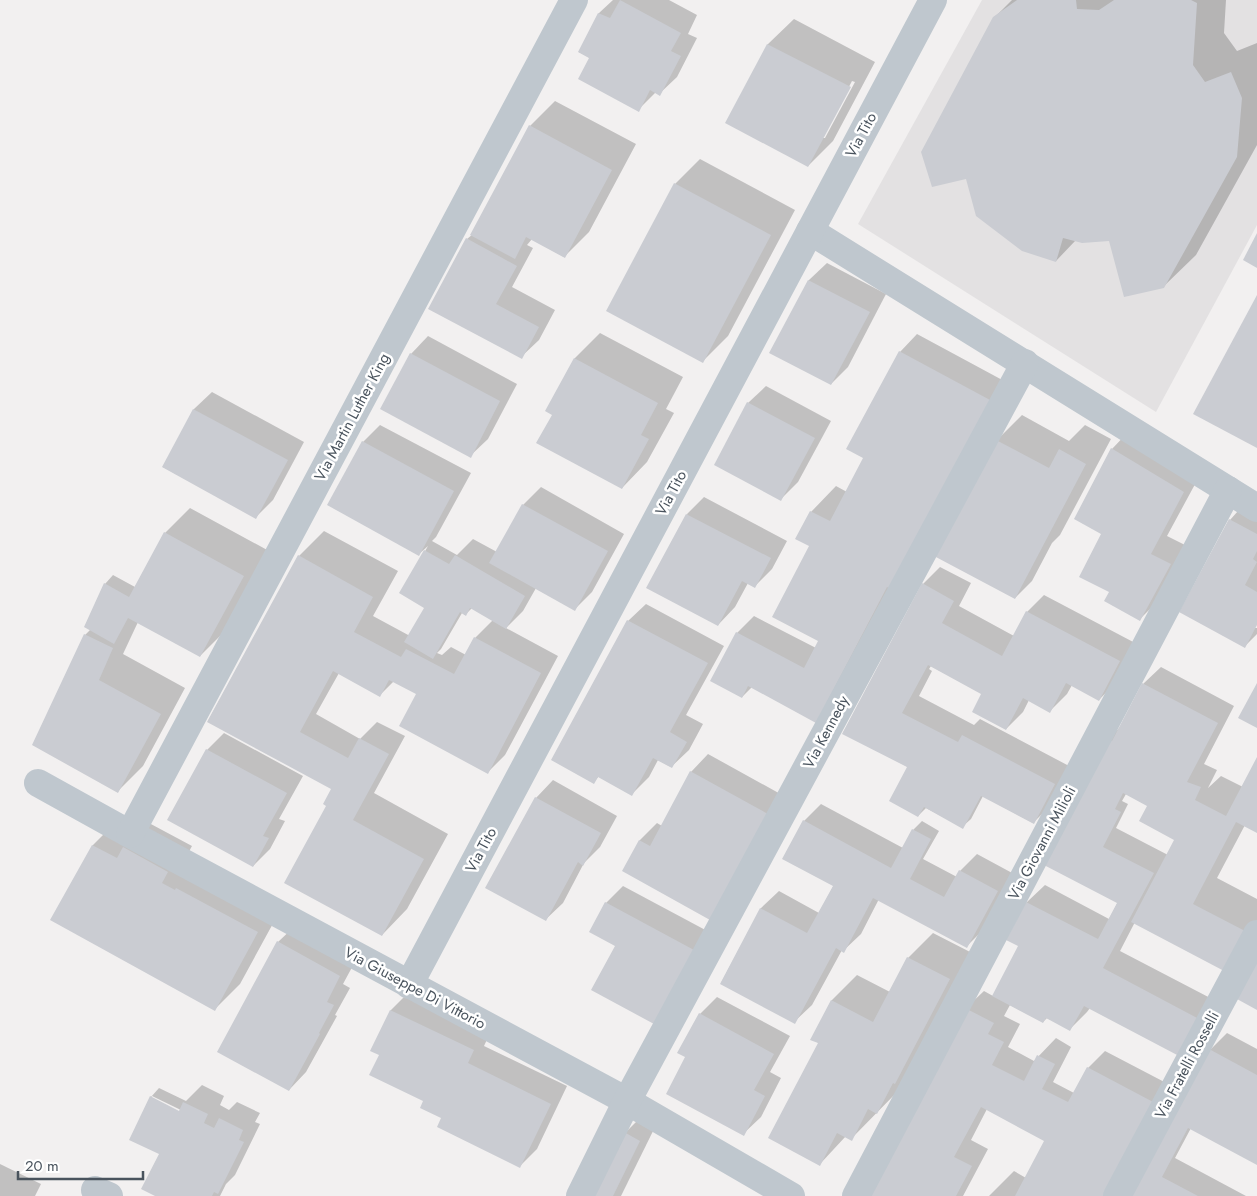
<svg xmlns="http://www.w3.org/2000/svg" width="1257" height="1196" viewBox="0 0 1257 1196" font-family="Jost,sans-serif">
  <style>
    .education { fill: #e3e1e2 }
    .shadow { fill: #0003; fill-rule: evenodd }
    .building { fill: #caccd2 }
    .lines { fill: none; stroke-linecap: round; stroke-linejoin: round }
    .minor { stroke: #bfc7ce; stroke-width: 28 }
    .labels { text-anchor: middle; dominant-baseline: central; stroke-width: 5; stroke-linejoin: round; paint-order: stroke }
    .street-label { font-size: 15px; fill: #49535d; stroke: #fff }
  </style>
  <rect width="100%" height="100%" fill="#f2f0f0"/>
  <polygon class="education" points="982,0 1257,0 1257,225 1156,412 858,224"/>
  <g class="shadow">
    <polygon points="613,0 669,0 697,15 688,34 697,38 677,77 659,94 656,92 638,110 590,58 579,52 599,13"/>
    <polygon points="1012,0 1226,0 1224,33 1237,51 1257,43 1257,145 1196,255 1163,287 1110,239 1076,240 1056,261 994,18"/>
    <path d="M794,19L875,62L833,141L808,166L727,122L768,44ZM852,81L855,82L825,138H822Z"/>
    <polygon points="555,101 636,144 589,232 564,257 532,239 527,245 533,248 512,287 555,310 539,340 521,357 430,309 467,239 473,234 530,126"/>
    <polygon points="700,159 795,210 728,336 703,361 675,184"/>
    <polygon points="827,263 886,294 848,367 831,384 771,352 809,280"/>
    <polygon points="600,333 683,377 666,409 674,413 647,462 622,488 553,414 575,358"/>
    <polygon points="917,334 1006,382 833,704 752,687 742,697 737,633 754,616 816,648 819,642 811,546 797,539 811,512 836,486 847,492 865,458 900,352"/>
    <polygon points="428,336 517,384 488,439 470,456 411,354"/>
    <polygon points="766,386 831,421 798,482 781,499 748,403"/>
    <polygon points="212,392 304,442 273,500 256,517 163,467 194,409"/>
    <polygon points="1022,415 1069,441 1085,425 1111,439 1060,535 1052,543 1032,581 1015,598 997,440"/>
    <path d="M380,425L471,473L436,537L432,541L457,555L473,539L497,552L523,505L541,487L624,534L592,592L575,609L536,588L523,611L506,628L558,656L505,755L488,772L420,690L394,681L380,695L339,673L316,714L360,739L377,722L405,736L374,793L448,834L407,909L382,935L328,805L333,789L208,721L299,556L324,531L398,571L373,616L410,636L426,608L401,593L428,546L419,554L363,442ZM472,608L493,620L475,638L466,655L451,647L442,655L437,653L441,649L462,613L465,615Z"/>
    <polygon points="1129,431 1200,475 1167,536 1187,546 1157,602 1140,619 1103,533 1112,449"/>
    <polygon points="704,497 787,541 772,569 755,586 748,583 735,607 718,625 687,514"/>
    <polygon points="190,508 269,551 225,631 200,656 138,622 123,654 185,688 143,766 118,791 85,635 90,630 105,584 113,575 135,587 165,533"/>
    <polygon points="1238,511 1257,521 1257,622 1254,628 1257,628 1257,634 1245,646 1230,520"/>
    <polygon points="940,567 971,583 959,606 1014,636 1027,612 1044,595 1137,644 1116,682 1099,700 1072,685 1067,694 1050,711 1029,700 1023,712 1006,729 983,694 931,666 929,669 932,671 919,696 974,725 980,719 1071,767 1051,805 1033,823 983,796 971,819 962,827 926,808 918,816 908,767 843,733 923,584"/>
    <polygon points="646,604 724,646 686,715 703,724 689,750 671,767 658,760 649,777 632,794 599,776 594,782 628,621"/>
    <path d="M1161,667L1234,706L1204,764L1217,770L1208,788L1221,776L1243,787L1257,760V831L1245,825L1217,878L1257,899V934L1135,922L1120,951L1216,1001L1196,1037L1090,1008L1087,1012L1070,1029L1047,1018L1043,1022L1010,1005L1004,1016L1020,1024L1008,1047L1034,1061L1056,1038L1071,1047L1053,1082L1074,1093L1088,1068L1105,1051L1172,1086L1113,1196H989L1014,1171L1026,1178L1046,1141L987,1109L971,1140L988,1149L963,1196H871L966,1008L984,991L993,996L1020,946L1008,940L1027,902L1045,885L1109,919L1118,902L1044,863L1109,739L1121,726L1143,684ZM1126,794L1149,806L1179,834L1168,855L1116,828L1128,804L1122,801Z"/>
    <polygon points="224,733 303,776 279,819 285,821 270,849 253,866 207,750"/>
    <polygon points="708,754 784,796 710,918 624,870 640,840 657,823 662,826 691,772"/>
    <polygon points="553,780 617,816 600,847 584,863 563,903 545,920 536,798"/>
    <polygon points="821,804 903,848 913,830 922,821 939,831 923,859 957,877 960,871 977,854 1014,874 984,929 967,946 879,899 861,934 843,951 842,950 812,1005 794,1022 721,983 761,908 779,891 819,913 834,885 804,821"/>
    <polygon points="118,820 149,823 192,846 186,857 282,907 240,984 215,1009 52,920 93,845"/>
    <polygon points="623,886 711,933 671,1006 617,945 606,903"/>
    <polygon points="296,925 357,958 343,984 350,988 335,1015 337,1016 306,1072 289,1090 278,942"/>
    <polygon points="933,933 974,954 902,1087 851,1139 846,1136 820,1164 819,1043 812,1039 832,1000 857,975 890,992 908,958"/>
    <polygon points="408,993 490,1033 484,1046 567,1086 537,1149 520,1166 443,1117 381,1055 372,1050 391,1010"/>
    <polygon points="717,997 790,1036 770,1072 781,1078 761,1117 743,1134 687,1057 700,1014"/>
    <polygon points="1227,1033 1257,1049 1257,1163 1191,1128 1175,1158 1246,1196 1132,1196 1210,1050"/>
    <path d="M202,1085L224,1096L220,1105L229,1110L237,1102L260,1113L255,1122L260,1124L235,1175L226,1184L220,1196H157L160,1153L151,1097L159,1088L186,1101ZM152,1096L185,1112L184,1115L152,1099Z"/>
    <polygon points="642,1116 657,1123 621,1196 594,1196 625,1133"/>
    <polygon points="0,1164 41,1184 35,1196 0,1196"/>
  </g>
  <g class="building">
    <polygon points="620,0 681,33 671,51 681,56 660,96 650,90 639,112 578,79 589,58 578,52 598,13 610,18"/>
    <polygon points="1017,0 1076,0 1077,9 1099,10 1114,0 1191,0 1197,3 1193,65 1205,82 1231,72 1242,98 1237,157 1164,288 1124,297 1109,241 1082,243 1063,238 1056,262 1022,251 976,216 966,179 932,187 921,152 993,17"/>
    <polygon points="767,44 851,87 808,167 725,123"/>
    <polygon points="529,125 612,170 565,258 526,237 515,259 470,235"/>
    <polygon points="674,183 771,235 703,363 606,311"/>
    <polygon points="1257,233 1257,268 1243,260"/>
    <polygon points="466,238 517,266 496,304 539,327 522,359 428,309"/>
    <polygon points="808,280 870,312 831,385 769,353"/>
    <polygon points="1257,295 1257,448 1193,414"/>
    <polygon points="899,351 990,400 889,588 887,587 816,723 748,686 742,698 710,681 736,632 804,668 818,641 772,617 809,546 795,539 810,511 830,521 863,458 846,449"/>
    <polygon points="410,353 500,401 471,458 380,409"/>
    <polygon points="574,358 658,403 641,435 649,439 622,489 536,443 552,415 545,411"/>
    <polygon points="747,402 815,438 781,501 714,465"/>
    <polygon points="193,409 288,460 256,519 162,467"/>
    <polygon points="996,440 1049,468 1059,449 1086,464 1015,599 934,556"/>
    <polygon points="362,441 454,491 419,556 327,505"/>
    <polygon points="1111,448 1184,492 1151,554 1171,564 1140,621 1104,601 1109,592 1079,577 1101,534 1074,519"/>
    <polygon points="522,504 608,551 575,611 489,563"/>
    <polygon points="686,514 771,558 755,588 742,581 718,626 646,588"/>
    <polygon points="1229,519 1257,534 1257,551 1253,559 1257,562 1245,585 1257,592 1257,625 1245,648 1179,612"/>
    <polygon points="164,532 244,576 200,657 128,618 114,644 84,627 104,583 129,597"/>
    <polygon points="424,550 449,564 455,555 525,596 506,629 470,608 466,616 460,612 433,659 404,642 424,608 399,593"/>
    <polygon points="298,555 373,597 354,632 401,657 406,649 454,674 474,637 541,673 488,774 399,726 416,694 389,680 380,697 333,671 300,732 348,758 359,738 389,754 353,820 424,859 382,936 284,883 326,806 323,804 331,789 207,722"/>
    <polygon points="922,583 954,601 942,623 1002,656 1026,611 1120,661 1099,701 1066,683 1050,713 1023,698 1006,730 972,712 981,694 928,665 902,713 958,742 962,735 1055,784 1034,824 981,796 963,829 924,807 918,817 889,801 907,767 842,734"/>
    <polygon points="627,620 708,663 670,732 687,742 672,768 653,758 632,796 598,777 594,784 551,760"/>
    <polygon points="84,634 113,648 99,680 161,714 118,793 32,745"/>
    <polygon points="1142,683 1218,723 1187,782 1201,787 1195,800 1226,816 1257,757 1257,833 1236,822 1193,904 1247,932 1226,972 1131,922 1174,840 1139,821 1147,806 1123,793 1115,809 1121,812 1103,847 1154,873 1103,968 1199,1019 1179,1056 1084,1006 1070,1031 1046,1018 1043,1023 992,996 1018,946 1006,940 1026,902 1098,939 1117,903 1042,864 1108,738 1112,741"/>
    <polygon points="1257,683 1257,728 1238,718"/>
    <polygon points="206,749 287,793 263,836 269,838 253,867 167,820"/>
    <polygon points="690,771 768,814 710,920 622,871 639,840 650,846"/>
    <polygon points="535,797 601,833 583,866 578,862 546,921 485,888"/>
    <polygon points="803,820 891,868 912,829 931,839 910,879 944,897 959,870 998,891 967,948 873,898 844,953 836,948 795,1024 720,984 760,908 807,933 833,886 782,859"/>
    <polygon points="92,845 117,858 123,847 168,872 162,883 175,890 176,888 258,932 215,1011 50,920"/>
    <polygon points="605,902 694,950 654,1024 591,990 615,946 589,932"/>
    <polygon points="277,941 340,976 327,1002 334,1005 319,1033 320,1034 289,1091 217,1052"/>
    <polygon points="907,957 950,979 895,1084 893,1083 877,1114 868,1109 852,1141 837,1133 820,1166 768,1138 818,1043 810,1040 831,1000 873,1022"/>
    <polygon points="1257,961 1257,1010 1237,999"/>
    <polygon points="965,1008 994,1023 988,1034 1004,1042 992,1065 1024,1081 1037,1055 1055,1064 1042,1089 1068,1102 1087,1067 1155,1103 1106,1196 1015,1196 1044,1141 981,1107 954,1157 972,1166 956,1196 869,1196"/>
    <polygon points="390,1010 474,1050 468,1063 551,1104 520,1168 437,1127 441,1118 420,1108 423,1101 369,1075 379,1055 370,1051"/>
    <polygon points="699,1013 774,1054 754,1090 765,1096 744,1136 666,1094 685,1057 677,1053"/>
    <polygon points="1209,1049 1257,1075 1257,1165 1188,1128 1162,1177 1198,1196 1130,1196"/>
    <polygon points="150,1096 179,1111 183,1102 208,1114 204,1123 214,1128 219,1118 243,1130 239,1140 244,1142 218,1194 214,1192 212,1196 155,1196 141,1189 159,1154 129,1140"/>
    <polygon points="624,1132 640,1141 613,1196 592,1196"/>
  </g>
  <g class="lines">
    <g class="minor">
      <polyline points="810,231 1257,508"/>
      <polyline points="38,783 130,834 627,1101 791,1196"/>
      <polyline points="130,834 574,0"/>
      <polyline points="409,985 933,0"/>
      <polyline points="95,1190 109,1196"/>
      <polyline points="580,1196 627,1101 1025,363"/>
      <polyline points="856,1196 1228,490"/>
      <polyline points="1117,1196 1257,934"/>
    </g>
  </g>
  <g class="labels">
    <g class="street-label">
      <text transform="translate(861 135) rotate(-62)">Via Tito</text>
      <text transform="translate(352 417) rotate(-62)">Via Martin Luther King</text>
      <text transform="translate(671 493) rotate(-62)">Via Tito</text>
      <text transform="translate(826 732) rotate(-62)">Via Kennedy</text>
      <text transform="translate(1042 843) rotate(-62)">Via Giovanni Milioli</text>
      <text transform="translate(481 850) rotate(-62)">Via Tito</text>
      <text transform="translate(415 988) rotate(28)">Via Giuseppe Di Vittorio</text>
      <text transform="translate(1187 1065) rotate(-62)">Via Fratelli Rosselli</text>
    </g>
  </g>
  <path d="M18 1171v8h125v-8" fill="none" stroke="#49535d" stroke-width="2.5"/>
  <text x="25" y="1171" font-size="15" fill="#49535d" stroke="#ffffff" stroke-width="4" paint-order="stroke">20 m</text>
</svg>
